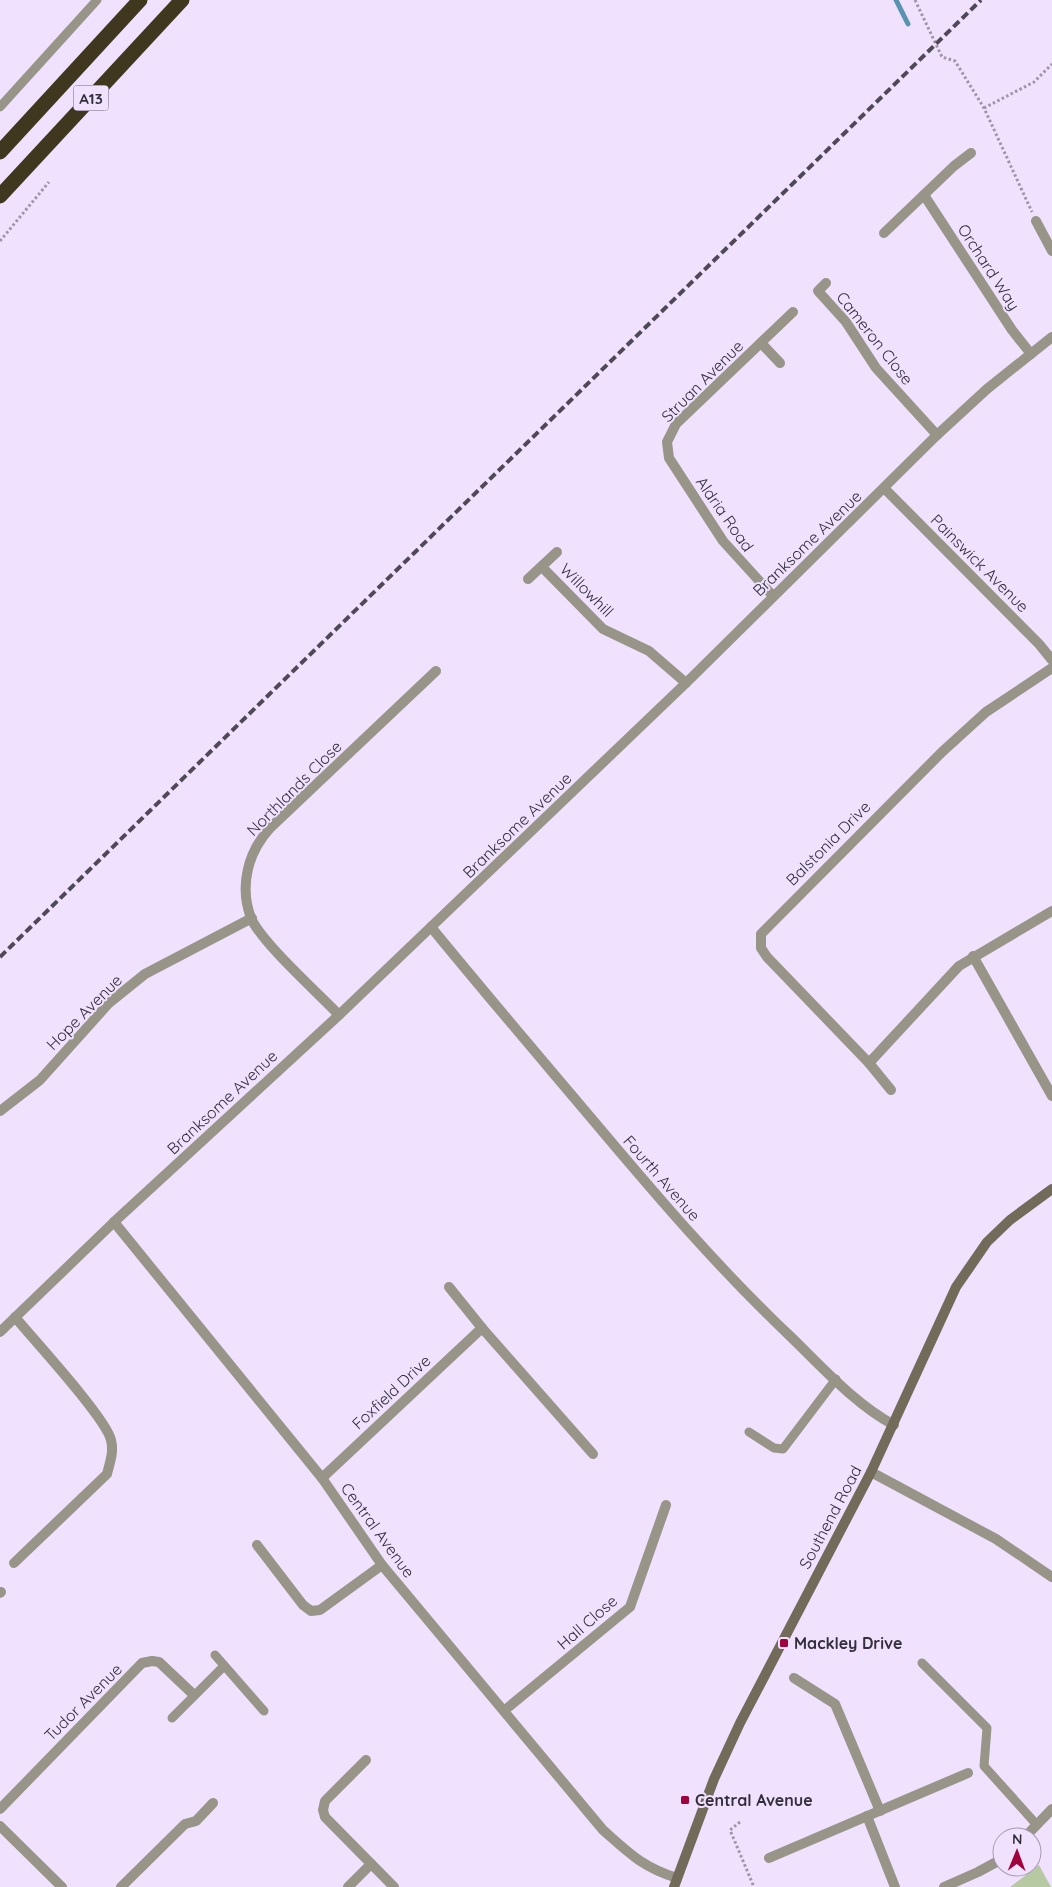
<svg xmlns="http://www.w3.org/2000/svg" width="1052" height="1887" viewBox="0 0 1052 1887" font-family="Quicksand,sans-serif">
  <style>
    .green { fill: #b7c9a3 }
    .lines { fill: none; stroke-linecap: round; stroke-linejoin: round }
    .stream { stroke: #5893b0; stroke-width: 5 }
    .path { stroke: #9f95a9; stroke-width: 3; stroke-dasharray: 2.5 2.5; stroke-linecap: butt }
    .lane { stroke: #989488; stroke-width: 9 }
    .street { stroke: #989488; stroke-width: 10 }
    .secondary { stroke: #726b5a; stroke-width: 10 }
    .highway { stroke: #40371f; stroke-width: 15 }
    .rail { stroke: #4f4956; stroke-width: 4; stroke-dasharray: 8 4; stroke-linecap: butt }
    .poi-dot { fill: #a1023b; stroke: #f0e2fe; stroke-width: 2 }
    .labels { text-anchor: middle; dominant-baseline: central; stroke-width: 4; stroke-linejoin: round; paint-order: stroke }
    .shield { fill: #f0e2fe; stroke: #6c6575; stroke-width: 1 }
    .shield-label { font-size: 15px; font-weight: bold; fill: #342f3a }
    .street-label { font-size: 16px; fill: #342f3a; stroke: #f0e2fe }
    .poi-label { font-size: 16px; font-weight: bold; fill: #342f3a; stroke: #f0e2fe; text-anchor: start }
  </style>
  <rect width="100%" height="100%" fill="#f0e2fe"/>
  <polygon class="green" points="1039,1865 1051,1887 1010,1887"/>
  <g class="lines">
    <polyline class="stream" points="896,0 908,24"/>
    <g class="path">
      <polyline points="915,0 942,57 955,61 984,108 1032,212"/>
      <polyline points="984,108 1034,82 1052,64"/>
      <polyline points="0,241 49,182"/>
      <polyline points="740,1822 730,1830 754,1887"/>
    </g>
    <g class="lane">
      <polyline points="0,107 97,0"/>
      <polyline points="749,1432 774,1448 783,1449 836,1379"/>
      <polyline points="215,1655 264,1711"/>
      <polyline points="922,1663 987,1728 984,1766 1037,1825"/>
      <polyline points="172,1718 224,1666"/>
    </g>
    <g class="street">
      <polyline points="924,195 1012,330 1031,354"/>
      <polyline points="1036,221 1052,251"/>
      <polyline points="884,233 954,166 971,153"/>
      <polyline points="826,283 818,291 846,322 876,368 937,435"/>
      <polyline points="761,343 780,363"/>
      <polyline points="884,488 1039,644 1052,660"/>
      <polyline points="542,567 603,629 649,651 686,683"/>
      <polyline points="528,579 557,552"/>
      <polyline points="773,596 723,541 669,458 667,442 676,424 793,312"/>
      <path d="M431,927C484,992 538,1055 592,1119C655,1194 719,1269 791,1337C822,1367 856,1405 894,1425"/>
      <polyline points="973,956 1052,1096"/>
      <path d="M339,1015C318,993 261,942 251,918C239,886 248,852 270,828L436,671"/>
      <polyline points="869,1063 959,966 1052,911"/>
      <polyline points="891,1090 869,1063 767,957 761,948 761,934 942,752 986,712 1052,668"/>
      <polyline points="0,1111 40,1080 109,1003 145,974 252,918"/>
      <path d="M114,1222L322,1478L382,1565L603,1830C629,1853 642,1867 677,1878"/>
      <polyline points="449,1287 482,1328"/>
      <polyline points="0,1332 114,1222 339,1015 686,683 937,435 987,389 1052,337"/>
      <polyline points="871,1472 996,1539 1052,1577"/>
      <polyline points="322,1478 482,1328 593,1454"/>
      <polyline points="257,1545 303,1605 311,1611 320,1610 382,1565"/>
      <path d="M14,1563L107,1474C110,1462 114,1452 111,1440C106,1418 33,1339 15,1317"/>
      <polyline points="0,1593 1,1592"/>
      <polyline points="794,1678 835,1704 880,1811"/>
      <polyline points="505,1710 630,1607 666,1505"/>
      <polyline points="366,1760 325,1801 323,1810 325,1817 394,1887"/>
      <polyline points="0,1809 142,1663 152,1661 159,1662 194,1695"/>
      <polyline points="867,1816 895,1887"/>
      <polyline points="0,1826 62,1887"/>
      <polyline points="1025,1837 1052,1809"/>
      <polyline points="769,1858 968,1773"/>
      <polyline points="121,1887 185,1824 196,1821 213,1803"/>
      <polyline points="348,1887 371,1864"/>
      <polyline points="944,1887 978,1872 1002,1859"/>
    </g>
    <polyline class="secondary" points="674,1887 714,1779 740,1723 871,1472 956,1287 987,1242 1010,1220 1052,1189"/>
    <g class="highway">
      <polyline points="0,152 140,0"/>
      <polyline points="0,196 182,0"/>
    </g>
    <polyline class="rail" points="0,957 981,0"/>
  </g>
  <g class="poi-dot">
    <rect x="779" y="1638" width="10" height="10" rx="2.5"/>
    <rect x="680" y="1795" width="10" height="10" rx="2.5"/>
  </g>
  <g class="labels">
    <rect class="shield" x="73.5" y="85.5" width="35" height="25" rx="4"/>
    <g class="shield-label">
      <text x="91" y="98">A13</text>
    </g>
    <g class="street-label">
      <text transform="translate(989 267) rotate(57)">Orchard Way</text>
      <text transform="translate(875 338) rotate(52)">Cameron Close</text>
      <text transform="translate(702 381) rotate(-45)">Struan Avenue</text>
      <text transform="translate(725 514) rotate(55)">Aldria Road</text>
      <text transform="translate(807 543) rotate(-44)">Branksome Avenue</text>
      <text transform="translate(980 563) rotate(45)">Painswick Avenue</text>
      <text transform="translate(587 590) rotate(45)">Willowhill</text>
      <text transform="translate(294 788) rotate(-45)">Northlands Close</text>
      <text transform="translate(517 825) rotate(-44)">Branksome Avenue</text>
      <text transform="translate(828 843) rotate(-45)">Balstonia Drive</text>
      <text transform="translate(84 1012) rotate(-45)">Hope Avenue</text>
      <text transform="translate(222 1102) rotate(-43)">Branksome Avenue</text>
      <text transform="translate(662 1178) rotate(49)">Fourth Avenue</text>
      <text transform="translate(391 1392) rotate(-43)">Foxfield Drive</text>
      <text transform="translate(830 1517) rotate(-62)">Southend Road</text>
      <text transform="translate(378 1530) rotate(54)">Central Avenue</text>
      <text transform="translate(587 1622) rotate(-41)">Hall Close</text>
      <text transform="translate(83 1702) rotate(-45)">Tudor Avenue</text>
    </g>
    <g class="poi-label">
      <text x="794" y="1643">Mackley Drive</text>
      <text x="695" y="1800">Central Avenue</text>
    </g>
  </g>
  <g transform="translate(1017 1852) rotate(1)"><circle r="24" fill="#f0e2fe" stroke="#a59ab0"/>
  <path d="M0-4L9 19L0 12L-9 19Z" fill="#a1023b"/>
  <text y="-8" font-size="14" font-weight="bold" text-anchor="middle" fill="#342f3a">N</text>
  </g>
</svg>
